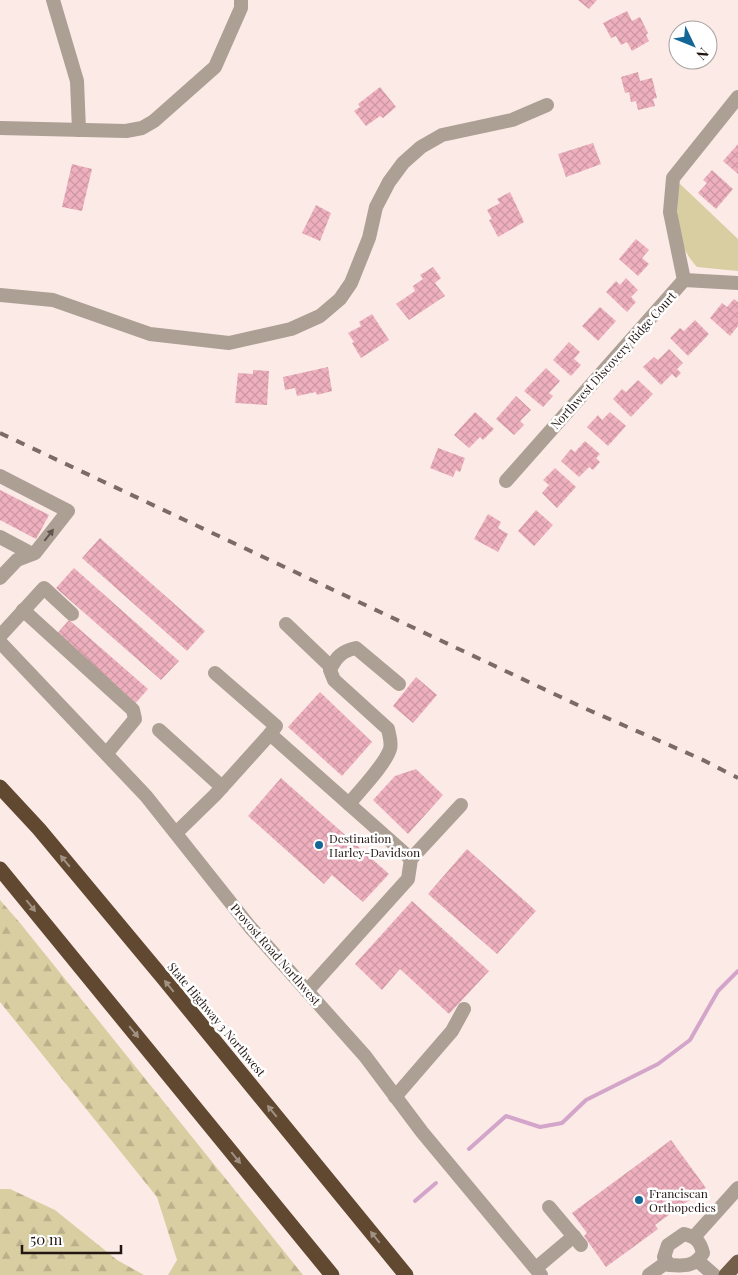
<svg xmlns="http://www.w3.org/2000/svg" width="738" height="1275" viewBox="0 0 738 1275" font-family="'Playfair Display',serif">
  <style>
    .green { fill: #d9cea2 }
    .forest { fill: url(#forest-firs) }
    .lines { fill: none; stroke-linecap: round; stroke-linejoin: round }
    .stream { stroke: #d3a5ca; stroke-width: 4 }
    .building { fill: url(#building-cross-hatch) }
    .minor { stroke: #ac9f94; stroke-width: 14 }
    .major { stroke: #745f4b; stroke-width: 15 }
    .highway { stroke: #604831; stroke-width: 15 }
    .rail { stroke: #7b6b67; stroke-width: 4; stroke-dasharray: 9 9; stroke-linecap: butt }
    .oneway { fill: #61544c }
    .oneway2 { fill: #a09183 }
    .poi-dot { fill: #146697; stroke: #fff; stroke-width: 2 }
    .labels { text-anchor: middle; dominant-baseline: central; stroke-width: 5; stroke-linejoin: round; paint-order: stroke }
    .street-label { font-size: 12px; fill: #241612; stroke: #fff }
    .poi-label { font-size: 12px; fill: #241612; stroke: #fff; text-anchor: start }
  </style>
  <defs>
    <pattern id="forest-firs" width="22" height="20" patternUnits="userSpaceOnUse" patternTransform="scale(1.25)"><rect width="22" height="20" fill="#d9cea2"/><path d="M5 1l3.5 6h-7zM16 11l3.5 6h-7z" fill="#bab08a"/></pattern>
    <pattern id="building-cross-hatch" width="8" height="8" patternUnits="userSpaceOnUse" patternTransform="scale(1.25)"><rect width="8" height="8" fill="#eeb0be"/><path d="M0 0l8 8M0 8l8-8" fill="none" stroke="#cc97a2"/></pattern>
  </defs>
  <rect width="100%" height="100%" fill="#fbeae6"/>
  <path class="green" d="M679,183L738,239V271L697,267C674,242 676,216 679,183Z"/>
  <g class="forest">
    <polygon points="0,900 20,923 303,1275 168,1275 177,1260 157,1197 0,1002"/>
    <polygon points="0,1189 10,1189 55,1210 117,1260 144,1275 0,1275"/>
  </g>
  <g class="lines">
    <g class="stream">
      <polyline points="469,1149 506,1116 540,1127 562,1123 586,1100 658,1064 690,1040 718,991 738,971"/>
      <polyline points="415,1201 436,1183"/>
    </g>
  </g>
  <g class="building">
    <polygon points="578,0 597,0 589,9"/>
    <polygon points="627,11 632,21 640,17 648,33 646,35 649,41 632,51 627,42 621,45 616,36 611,38 603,23"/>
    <polygon points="638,72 640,81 652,78 657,98 653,99 655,106 638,110 636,101 631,102 629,92 625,93 621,77"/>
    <polygon points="380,87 396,107 383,118 380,116 366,126 354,111 360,107 358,104"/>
    <polygon points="593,143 601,164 566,177 558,154"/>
    <polygon points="738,144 738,174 723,161"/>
    <polygon points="72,164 92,169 82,211 62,207"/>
    <polygon points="712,170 733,189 716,209 698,193 707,183 703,180"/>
    <polygon points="510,192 524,222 498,237 489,220 492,219 487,210 500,203 497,199"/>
    <polygon points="316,205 331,213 320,241 302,233"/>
    <polygon points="636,239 649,250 642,258 649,264 638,276 619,259"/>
    <polygon points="433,267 441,278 435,283 445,296 409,320 396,304 415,291 413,286 423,279 420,275"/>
    <polygon points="626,278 638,290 631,297 636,302 627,312 606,292 616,281 620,285"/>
    <polygon points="734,299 738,302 738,326 730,336 710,318 722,303 727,307"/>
    <polygon points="600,307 616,321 598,341 582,326"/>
    <polygon points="372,314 389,340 361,358 352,343 354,342 348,333 361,326 359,322"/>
    <polygon points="695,320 709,334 688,356 670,338 680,328 684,331"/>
    <polygon points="569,342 580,352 574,359 581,365 571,376 553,360"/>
    <polygon points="669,349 683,363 677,369 681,373 676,378 672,374 661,385 643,367 654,357 658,360"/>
    <polygon points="328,367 332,391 317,395 316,392 297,396 295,388 285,390 283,377"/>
    <polygon points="546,368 560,381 549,393 553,396 543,407 524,391"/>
    <polygon points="253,370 269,371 267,405 235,403 238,373 253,374"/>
    <polygon points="638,380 653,394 631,417 613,399 622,389 626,392"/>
    <polygon points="516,396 531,410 520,421 524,425 514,435 496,419"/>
    <polygon points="475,412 494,429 483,440 480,437 469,448 454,435"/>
    <polygon points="610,412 626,426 608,446 587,427 598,415 602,420"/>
    <polygon points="585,441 600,454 596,458 600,462 593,470 589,467 579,477 561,461 571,449 575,452"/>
    <polygon points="438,448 465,458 460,472 456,470 453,477 430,468"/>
    <polygon points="555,468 576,487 557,508 542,493 549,485 543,480"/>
    <polygon points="0,490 49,515 36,539 0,520"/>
    <polygon points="536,510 553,525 534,546 518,531"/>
    <polygon points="488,514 501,522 498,528 508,534 498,552 474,539"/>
    <polygon points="100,538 205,631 187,651 82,558"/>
    <polygon points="74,568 179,661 161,680 56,588"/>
    <polygon points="69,620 148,689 133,706 54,637"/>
    <polygon points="416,677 437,695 413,723 393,706"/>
    <polygon points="320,692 372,742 342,776 288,727"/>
    <polygon points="416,769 443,795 408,834 373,800 395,776"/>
    <polygon points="281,778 389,874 363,902 332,875 324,884 248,816"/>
    <polygon points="467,849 536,911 497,954 428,894"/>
    <polygon points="412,901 489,971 449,1014 400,969 382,990 355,964"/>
    <polygon points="671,1140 706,1188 655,1225 658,1229 606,1267 584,1236 587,1233 572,1213"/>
  </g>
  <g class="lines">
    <g class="minor">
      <polyline points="53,0 77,81 79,130"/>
      <polyline points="0,128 126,131 142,128 154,121 215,67 241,8 241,0"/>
      <polyline points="684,280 670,212 673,178 738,97"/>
      <polyline points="0,295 53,300 150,334 229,343 291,329 320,316 340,299 351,283 369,238 376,207 389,182 403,163 421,147 442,135 512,120 547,105"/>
      <polyline points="0,476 68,511 35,553 17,560 0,578"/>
      <polyline points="506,481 684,280 738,283"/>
      <polyline points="0,537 32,554"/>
      <polyline points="23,610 133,710 135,719 107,753"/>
      <polyline points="286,624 331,667"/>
      <polyline points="0,636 44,588 72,614"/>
      <polyline points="0,642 146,796 250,927 365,1056 422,1132 541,1275"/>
      <polyline points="215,673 276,726 270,734"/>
      <polyline points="159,730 222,787"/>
      <path d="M349,804C360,790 385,765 390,749C392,742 389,735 388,729L334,680L330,670C336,657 342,651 356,648L399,684"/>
      <polyline points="176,833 215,795 270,734 411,859"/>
      <polyline points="307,991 408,879 411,859 461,805"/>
      <polyline points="395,1097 452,1031 464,1009"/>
      <polyline points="549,1207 581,1245"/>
      <path d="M684,1234C696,1237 700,1241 703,1253C695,1267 684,1266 669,1265L664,1257L668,1245Z"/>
      <polyline points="694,1237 738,1188"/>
      <polyline points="698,1261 714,1275"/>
      <polyline points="536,1268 574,1236"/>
      <polyline points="649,1275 667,1262"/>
    </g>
    <polyline class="major" points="726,1275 738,1262"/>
    <g class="highway">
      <polyline points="0,787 39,829 164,979 406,1275"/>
      <polyline points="0,869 332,1275"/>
    </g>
    <polyline class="rail" points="0,433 584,708 701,759 738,778"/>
  </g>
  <defs><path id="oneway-solid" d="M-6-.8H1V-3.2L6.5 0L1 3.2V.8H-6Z" transform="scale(1.25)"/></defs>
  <use class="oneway" href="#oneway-solid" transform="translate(49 535) rotate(-52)"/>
  <g class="oneway2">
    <use href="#oneway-solid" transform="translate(65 861) rotate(-130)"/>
    <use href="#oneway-solid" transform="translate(31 906) rotate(51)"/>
    <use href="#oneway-solid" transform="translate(169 986) rotate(-129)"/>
    <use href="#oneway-solid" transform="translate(134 1032) rotate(51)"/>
    <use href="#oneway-solid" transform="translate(272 1111) rotate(-129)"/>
    <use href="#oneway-solid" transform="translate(236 1158) rotate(51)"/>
    <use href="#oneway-solid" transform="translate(375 1237) rotate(-129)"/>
  </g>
  <g class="poi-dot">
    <circle cx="319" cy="845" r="5"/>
    <circle cx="639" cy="1200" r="5"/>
  </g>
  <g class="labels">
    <g class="street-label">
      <text transform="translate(613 360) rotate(-48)">Northwest Discovery Ridge Court</text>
      <text transform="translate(276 954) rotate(49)">Provost Road Northwest</text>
      <text transform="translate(217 1019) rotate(50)">State Highway 3 Northwest</text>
    </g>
    <g class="poi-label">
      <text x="329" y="838">Destination<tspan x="329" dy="14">Harley-Davidson</tspan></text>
      <text x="649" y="1193">Franciscan<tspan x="649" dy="14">Orthopedics</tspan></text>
    </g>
  </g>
  <g transform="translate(693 45) rotate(133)"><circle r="24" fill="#ffffff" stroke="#a7a2a0"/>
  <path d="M0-4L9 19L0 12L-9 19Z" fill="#146697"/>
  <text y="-8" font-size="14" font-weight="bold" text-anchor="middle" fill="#241612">N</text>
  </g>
  <path d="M22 1245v8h99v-8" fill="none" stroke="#241612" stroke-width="2.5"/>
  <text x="30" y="1245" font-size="15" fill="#241612" stroke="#ffffff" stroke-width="4" paint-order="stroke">50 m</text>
</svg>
